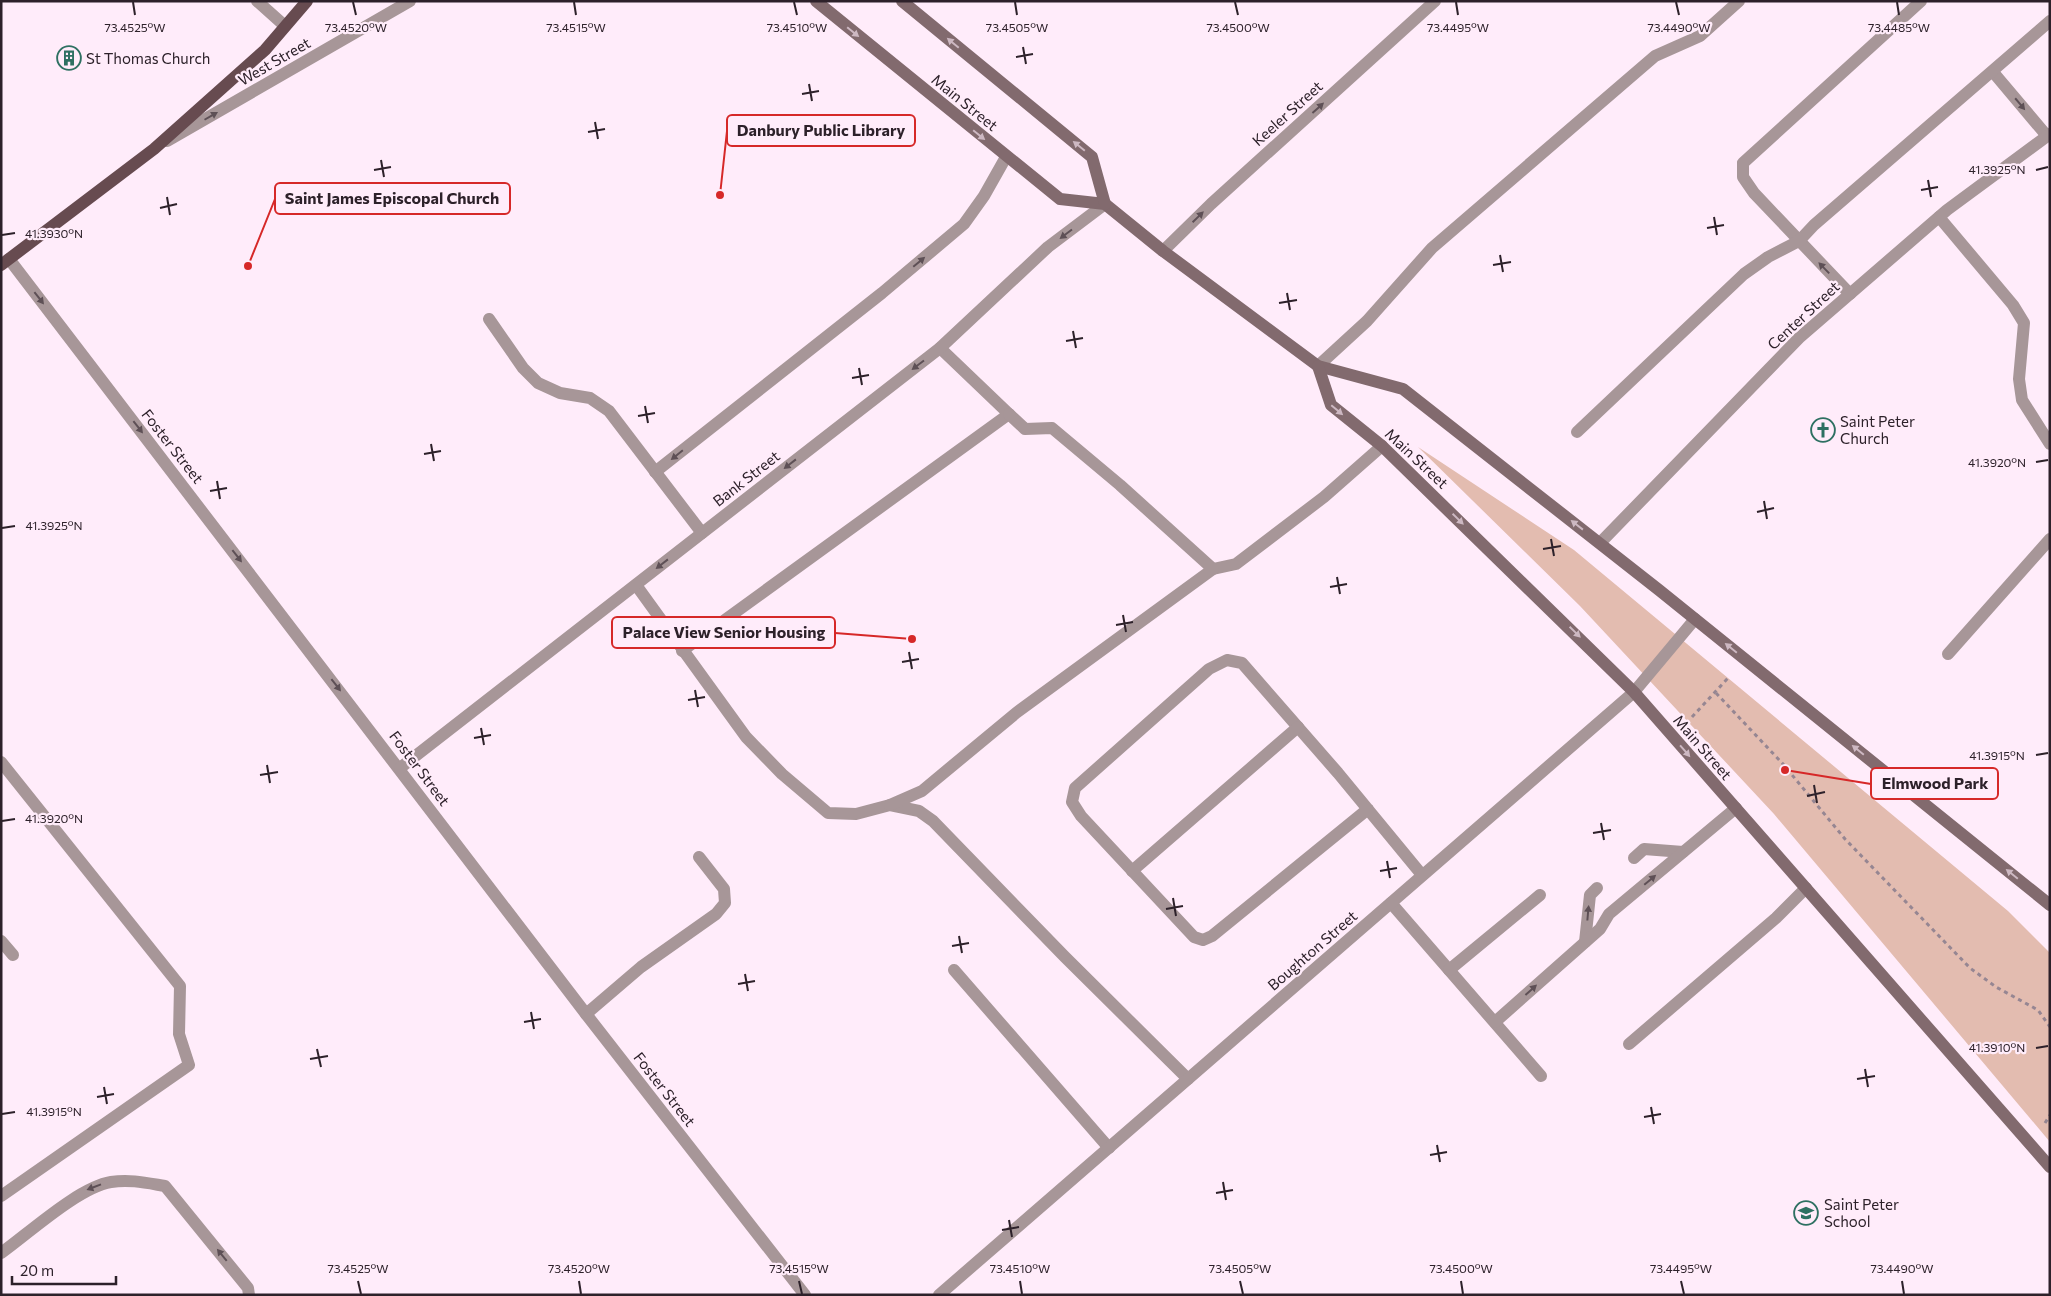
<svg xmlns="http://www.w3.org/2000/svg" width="2051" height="1296" viewBox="0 0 2051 1296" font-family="Commissioner,sans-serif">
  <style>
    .green { fill: #e3bcb0 }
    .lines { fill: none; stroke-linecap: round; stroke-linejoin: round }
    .path { stroke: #968692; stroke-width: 3; stroke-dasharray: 4 4; stroke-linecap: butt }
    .service { stroke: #a79698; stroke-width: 12 }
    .minor { stroke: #a79698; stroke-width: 12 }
    .secondary { stroke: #826a6e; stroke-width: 12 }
    .primary { stroke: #674b50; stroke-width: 12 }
    .oneway { fill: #cdb8c2 }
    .oneway2 { fill: #5e5056 }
    .ticks { fill: none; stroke: #2d212a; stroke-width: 2 }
    .labels { text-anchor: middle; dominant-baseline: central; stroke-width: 4.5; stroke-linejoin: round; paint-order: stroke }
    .poi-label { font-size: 15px; fill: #2d212a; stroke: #ffecfa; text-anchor: start }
    .street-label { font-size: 15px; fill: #2d212a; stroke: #ffecfa }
    .ticks-label { font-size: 12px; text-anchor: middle; fill: #2d212a; stroke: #ffecfa; stroke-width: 4.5; stroke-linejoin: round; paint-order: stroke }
    .leader { fill: none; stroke: #d62828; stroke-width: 2 }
    .callout-dot { fill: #d62828; stroke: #ffecfa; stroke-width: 2 }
    .callout { fill: #ffecfa; stroke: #d62828; stroke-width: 2 }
    .callout-label { font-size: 16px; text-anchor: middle; font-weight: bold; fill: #2d212a }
  </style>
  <rect width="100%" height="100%" fill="#ffecfa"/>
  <polygon class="green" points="1418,447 1574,550 2008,911 2050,953 2050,1142 1774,814 1580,606"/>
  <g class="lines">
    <g class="path">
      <polyline points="1716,693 1783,764 1845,839 1970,968 1996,987 2038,1010 2050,1027"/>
      <polyline points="1692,717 1728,678"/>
      <polyline points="2045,1123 2050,1115"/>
    </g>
    <g class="service">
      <polyline points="257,1 285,26"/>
      <polyline points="1993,72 2047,136"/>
      <polyline points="1939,217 2013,305 2024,323 2019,379 2022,400 2050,444"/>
      <polyline points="1850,294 1754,193 1743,177 1743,163 1921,1"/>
      <polyline points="489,319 523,368 538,383 560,393 590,398 609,411 702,533"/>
      <polyline points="1318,366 1367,321 1432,248 1655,56 1700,36 1739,1"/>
      <polyline points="1577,432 1744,274 1768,257 1799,241 1814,225 2050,21"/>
      <polyline points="655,472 882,293 964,224 984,196 1006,157"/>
      <polyline points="1213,569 1236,564 1324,497 1382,446"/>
      <polyline points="636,585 746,737 782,774 828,813 856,814 890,805 919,811 933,821 1065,957 1188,1079"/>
      <polyline points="682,651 1009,414 940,348"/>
      <polyline points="1948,654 2050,539"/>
      <polyline points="1,762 180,986 179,1034 189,1065 1,1196"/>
      <polyline points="890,805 922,791 1016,713 1213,569 1120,485 1052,428 1025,429 1009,414"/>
      <polyline points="1368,809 1212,936 1203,940 1194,937 1081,816 1072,802 1075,788 1209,669 1227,660 1242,663 1338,773 1422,875"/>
      <polyline points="1634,858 1644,849 1683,852"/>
      <polyline points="1132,871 1298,727"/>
      <polyline points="1391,903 1541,1076"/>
      <polyline points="1,941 13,955"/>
      <polyline points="1585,942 1590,895 1597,888"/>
      <polyline points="954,970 1109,1148"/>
      <polyline points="1449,970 1540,895"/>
      <polyline points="586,1014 641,967 716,914 725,903 724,889 699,857"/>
      <polyline points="1495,1022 1600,929 1609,914 1736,808"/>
      <polyline points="1629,1044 1776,918 1806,888"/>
      <path d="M1,1253C29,1233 79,1187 111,1182C130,1179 147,1183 165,1186L248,1288L249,1295"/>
    </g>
    <g class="minor">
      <polyline points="167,141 410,1"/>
      <polyline points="1163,251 1211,204 1435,1"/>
      <polyline points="9,259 586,1014 805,1295"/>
      <polyline points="1600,543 1799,338 1947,210 2050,134"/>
      <polyline points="400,768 940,348 1048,247 1105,204"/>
      <polyline points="939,1295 1634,692 1695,619"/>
    </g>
    <g class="secondary">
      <polyline points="816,1 1060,199 1105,204 1163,251 1318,366 1403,389 1659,590 2050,905"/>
      <polyline points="902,1 1092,157 1105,204"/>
      <polyline points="1318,366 1331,405 1382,446 1634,692 2050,1167"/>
    </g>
    <polyline class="primary" points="1,265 154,149 265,50 307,1"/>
  </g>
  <defs><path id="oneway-solid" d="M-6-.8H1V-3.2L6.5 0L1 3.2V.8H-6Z" transform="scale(1.25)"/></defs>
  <g class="oneway">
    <use href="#oneway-solid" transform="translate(853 32) rotate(39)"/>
    <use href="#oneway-solid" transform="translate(953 43) rotate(-140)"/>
    <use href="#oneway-solid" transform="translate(979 135) rotate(39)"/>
    <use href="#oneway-solid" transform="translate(1079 146) rotate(-141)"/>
    <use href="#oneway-solid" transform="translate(1337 410) rotate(40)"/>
    <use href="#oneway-solid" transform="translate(1458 519) rotate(44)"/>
    <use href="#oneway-solid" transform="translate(1577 525) rotate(-142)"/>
    <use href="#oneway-solid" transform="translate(1575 632) rotate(44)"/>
    <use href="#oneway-solid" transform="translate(1731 648) rotate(-141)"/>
    <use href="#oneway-solid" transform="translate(1858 750) rotate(-141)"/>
    <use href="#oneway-solid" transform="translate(1685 751) rotate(49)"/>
    <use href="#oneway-solid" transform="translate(2012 874) rotate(-141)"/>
  </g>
  <g class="oneway2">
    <use href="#oneway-solid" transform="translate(2020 104) rotate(50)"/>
    <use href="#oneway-solid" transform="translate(1318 108) rotate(-42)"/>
    <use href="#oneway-solid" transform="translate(211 116) rotate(-30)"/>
    <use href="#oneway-solid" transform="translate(1198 217) rotate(-44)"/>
    <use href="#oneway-solid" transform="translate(1066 234) rotate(143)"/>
    <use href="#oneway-solid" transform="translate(919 262) rotate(-40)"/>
    <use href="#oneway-solid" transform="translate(1824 268) rotate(-134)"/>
    <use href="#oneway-solid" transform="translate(39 298) rotate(52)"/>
    <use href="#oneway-solid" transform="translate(918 365) rotate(143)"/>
    <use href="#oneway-solid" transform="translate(138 427) rotate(52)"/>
    <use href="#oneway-solid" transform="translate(677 455) rotate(141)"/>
    <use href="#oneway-solid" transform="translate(790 464) rotate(142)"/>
    <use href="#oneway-solid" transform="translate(237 556) rotate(52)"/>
    <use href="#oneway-solid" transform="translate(662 564) rotate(142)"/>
    <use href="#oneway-solid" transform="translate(336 685) rotate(52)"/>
    <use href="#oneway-solid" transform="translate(1650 880) rotate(-40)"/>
    <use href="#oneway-solid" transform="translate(1588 913) rotate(-85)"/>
    <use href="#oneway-solid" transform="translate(1531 990) rotate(-42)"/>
    <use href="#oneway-solid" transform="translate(94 1187) rotate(159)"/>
    <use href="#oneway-solid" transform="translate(222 1255) rotate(-129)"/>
  </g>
  <path class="ticks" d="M133,2L135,15M353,2L356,15M574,2L576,15M794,2L797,15M1015,2L1017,15M1235,2L1238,15M1456,2L1458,15M1676,2L1679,15M1897,2L1899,15M1023,47L1026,64M1016,57L1033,54M809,84L812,101M802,94L819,91M595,122L598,139M588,132L605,129M381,160L384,177M374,170L391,167M2036,170L2048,167M1928,180L1931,197M1921,190L1938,187M167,197L170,215M160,208L177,204M1714,217L1717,235M1707,228L1724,225M2,235L15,233M1500,255L1503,272M1493,265L1511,262M1287,293L1290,310M1279,303L1297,300M1073,331L1076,348M1066,341L1083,338M859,368L862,385M852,378L869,375M645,406L648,423M638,416L655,413M431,444L434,461M424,454L441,451M2036,462L2048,460M217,481L220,499M210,491L227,488M1764,501L1767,519M1757,512L1774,508M2,528L15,526M1551,539L1554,556M1543,549L1561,546M1337,577L1340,594M1330,587L1347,584M1123,615L1126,632M1116,625L1133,622M909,652L912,669M902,662L919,659M695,690L698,707M688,700L705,697M481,728L484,745M474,738L491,735M2036,755L2048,753M267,765L270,783M260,775L278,772M1814,785L1817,803M1807,796L1825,792M2,821L15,819M1601,823L1604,840M1593,833L1611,830M1387,861L1390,878M1380,871L1397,868M1173,898L1176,916M1166,909L1183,906M959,936L962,953M952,946L969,943M745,974L748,991M738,984L755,981M531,1012L534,1029M524,1022L541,1019M2036,1048L2048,1046M317,1049L321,1067M310,1059L328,1056M1865,1069L1868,1087M1857,1079L1875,1076M104,1087L107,1104M97,1097L114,1094M1651,1107L1654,1124M2,1114L15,1112M1644,1117L1661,1114M1437,1145L1440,1162M1430,1155L1447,1152M1223,1182L1226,1200M1216,1193L1233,1190M1009,1220L1012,1237M1002,1230L1019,1227M358,1281L361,1294M579,1281L581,1294M799,1281L802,1294M1020,1281L1022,1294M1240,1281L1243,1294M1461,1281L1463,1294M1681,1281L1684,1294M1902,1281L1904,1294"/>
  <defs>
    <g id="building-ring" transform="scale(1.25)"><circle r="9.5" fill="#ffecfa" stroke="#2e7062" stroke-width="1.5"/><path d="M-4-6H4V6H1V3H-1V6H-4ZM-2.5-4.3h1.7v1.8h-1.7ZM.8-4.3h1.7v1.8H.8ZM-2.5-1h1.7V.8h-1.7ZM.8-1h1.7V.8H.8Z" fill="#2e7062"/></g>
    <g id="church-ring" transform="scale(1.25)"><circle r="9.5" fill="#ffecfa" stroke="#2e7062" stroke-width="1.5"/><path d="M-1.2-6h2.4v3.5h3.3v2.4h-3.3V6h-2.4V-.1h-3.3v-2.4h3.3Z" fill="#2e7062"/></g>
    <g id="school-ring" transform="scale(1.25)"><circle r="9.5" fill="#ffecfa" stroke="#2e7062" stroke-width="1.5"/><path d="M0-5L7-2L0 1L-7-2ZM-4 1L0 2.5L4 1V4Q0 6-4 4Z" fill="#2e7062"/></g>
  </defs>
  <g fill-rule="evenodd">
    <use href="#building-ring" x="69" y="58"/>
    <use href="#church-ring" x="1823" y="430"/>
    <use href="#school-ring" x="1806" y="1213"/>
  </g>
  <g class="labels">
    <g class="poi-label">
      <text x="86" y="58">St Thomas Church</text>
      <text x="1840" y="421">Saint Peter<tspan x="1840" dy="17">Church</tspan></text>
      <text x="1824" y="1204">Saint Peter<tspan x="1824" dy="17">School</tspan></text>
    </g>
    <g class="street-label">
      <text transform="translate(274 61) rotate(-30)">West Street</text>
      <text transform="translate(965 102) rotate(39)">Main Street</text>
      <text transform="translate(1287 113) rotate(-42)">Keeler Street</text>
      <text transform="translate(1803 315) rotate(-43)">Center Street</text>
      <text transform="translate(173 446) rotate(52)">Foster Street</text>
      <text transform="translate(1417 458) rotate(43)">Main Street</text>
      <text transform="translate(746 478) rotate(-38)">Bank Street</text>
      <text transform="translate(1703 747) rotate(49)">Main Street</text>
      <text transform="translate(420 768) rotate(53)">Foster Street</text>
      <text transform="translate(1312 950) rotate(-41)">Boughton Street</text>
      <text transform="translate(665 1089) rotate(52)">Foster Street</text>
    </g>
  </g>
  <g class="ticks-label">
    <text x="1899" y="32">73.4485°W</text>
    <text x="135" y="32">73.4525°W</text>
    <text x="356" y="32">73.4520°W</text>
    <text x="576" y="32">73.4515°W</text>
    <text x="797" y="32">73.4510°W</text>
    <text x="1017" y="32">73.4505°W</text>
    <text x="1238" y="32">73.4500°W</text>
    <text x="1458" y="32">73.4495°W</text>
    <text x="1679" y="32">73.4490°W</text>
    <text x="1997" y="174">41.3925°N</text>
    <text x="54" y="238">41.3930°N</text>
    <text x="1997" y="467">41.3920°N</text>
    <text x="54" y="530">41.3925°N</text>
    <text x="1997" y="760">41.3915°N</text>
    <text x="54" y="823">41.3920°N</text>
    <text x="1997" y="1052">41.3910°N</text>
    <text x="54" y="1116">41.3915°N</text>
    <text x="358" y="1273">73.4525°W</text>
    <text x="579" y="1273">73.4520°W</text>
    <text x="799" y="1273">73.4515°W</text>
    <text x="1020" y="1273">73.4510°W</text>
    <text x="1240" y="1273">73.4505°W</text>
    <text x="1461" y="1273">73.4500°W</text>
    <text x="1681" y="1273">73.4495°W</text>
    <text x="1902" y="1273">73.4490°W</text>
  </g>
  <path class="leader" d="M720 195L727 131M248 266L275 199M912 639L835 633M1785 770L1871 784"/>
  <g class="callout-dot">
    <circle cx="720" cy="195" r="5"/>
    <circle cx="248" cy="266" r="5"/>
    <circle cx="912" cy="639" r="5"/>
    <circle cx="1785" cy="770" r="5"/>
  </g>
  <g class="callout">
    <rect x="727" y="115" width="188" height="31" rx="5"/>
    <rect x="275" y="183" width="235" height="31" rx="5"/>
    <rect x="612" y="617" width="223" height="31" rx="5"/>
    <rect x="1871" y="768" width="127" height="31" rx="5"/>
  </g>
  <g class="callout-label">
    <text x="821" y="136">Danbury Public Library</text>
    <text x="392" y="204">Saint James Episcopal Church</text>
    <text x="724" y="638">Palace View Senior Housing</text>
    <text x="1935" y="789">Elmwood Park</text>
  </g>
  <rect width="2051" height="1296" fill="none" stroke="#2d212a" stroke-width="5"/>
  <path d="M12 1276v8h104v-8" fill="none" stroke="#2d212a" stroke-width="2.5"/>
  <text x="20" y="1276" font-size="15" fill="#2d212a" stroke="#ffecfa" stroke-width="4" paint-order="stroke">20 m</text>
</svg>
